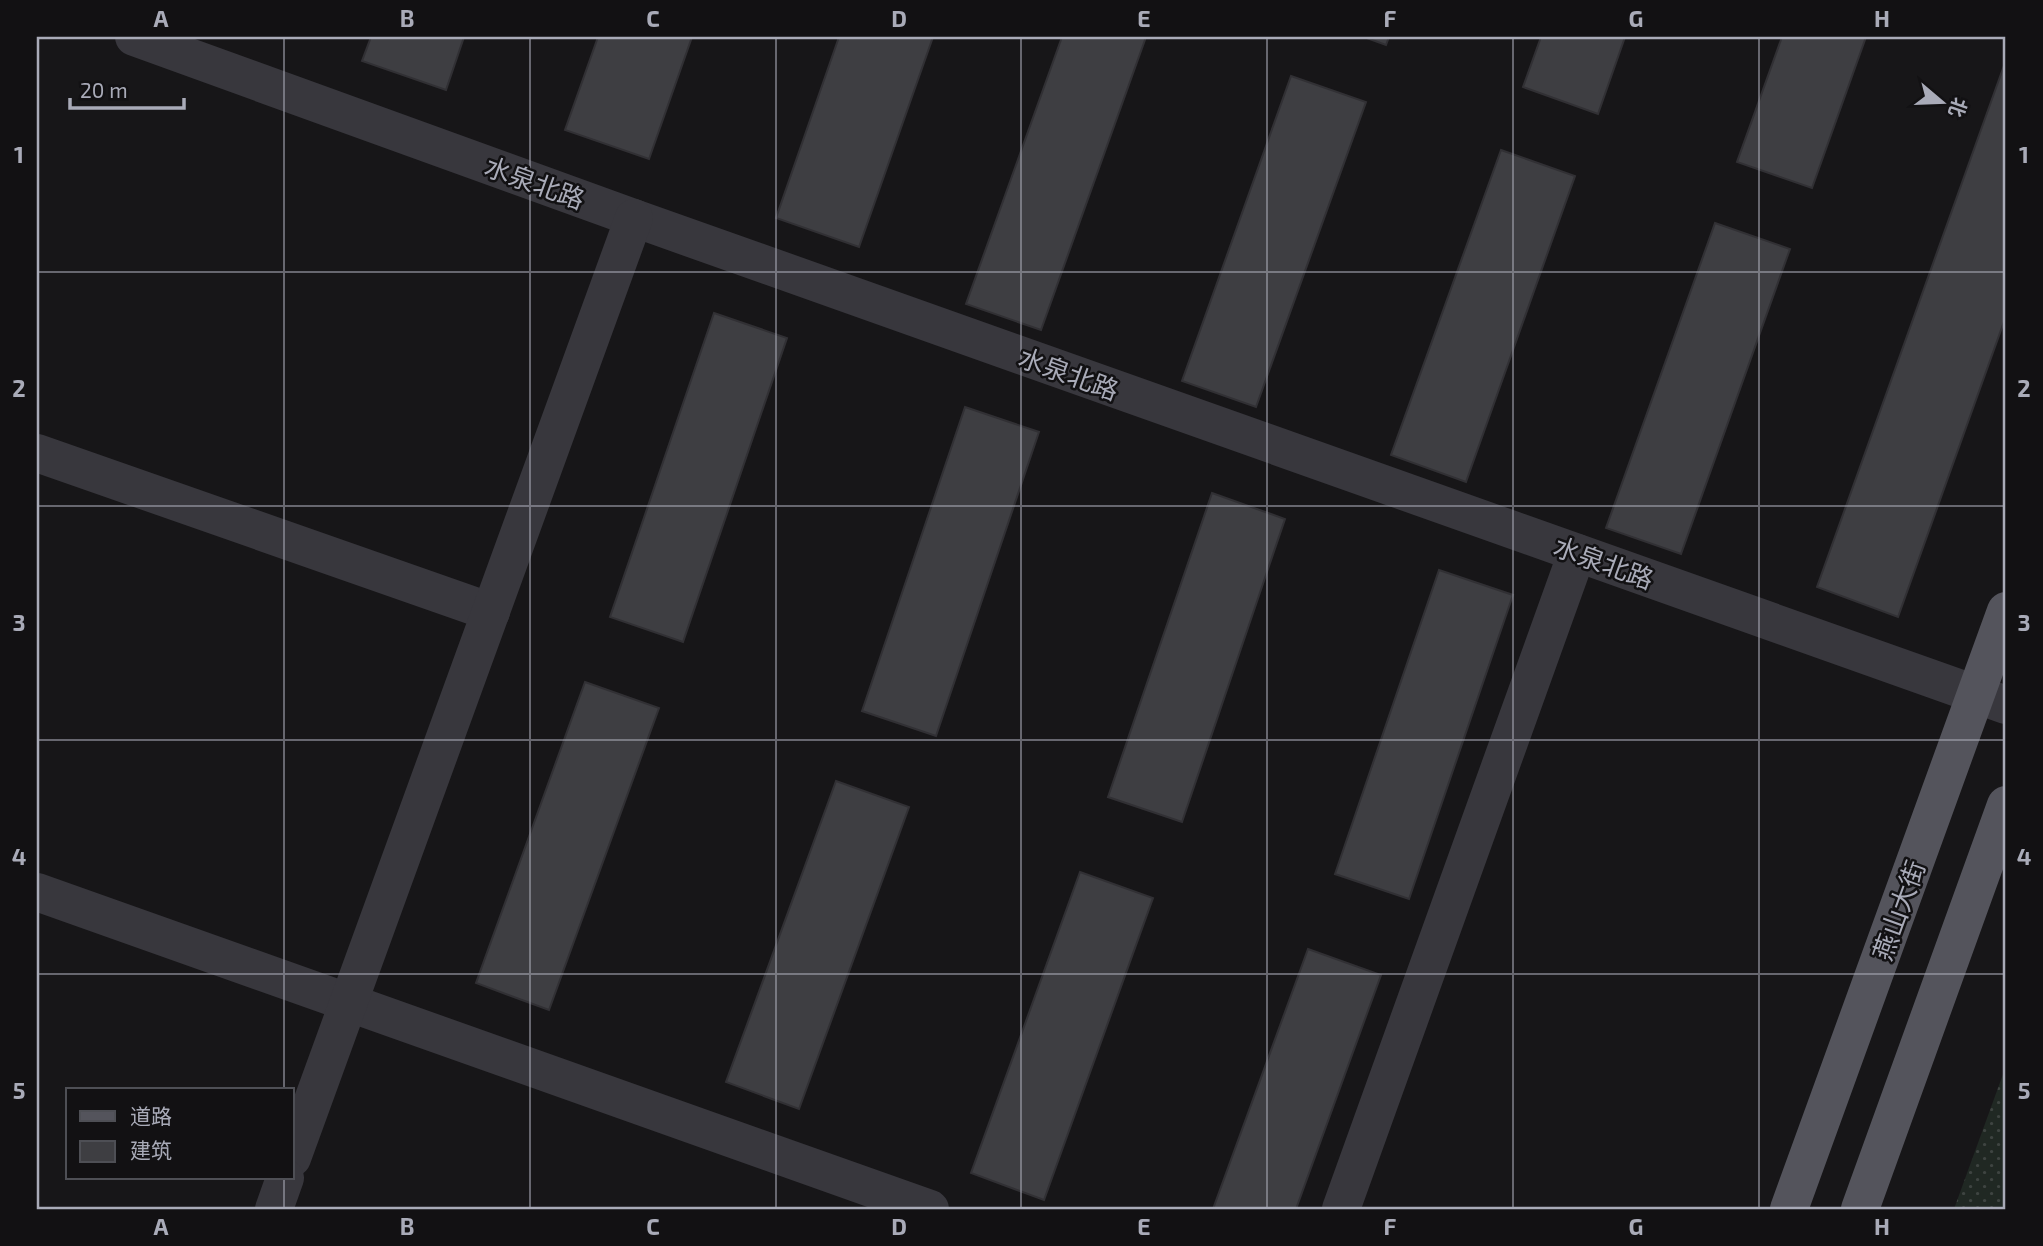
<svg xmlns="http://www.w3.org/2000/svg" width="2043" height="1246" viewBox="0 0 2043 1246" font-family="'Exo 2','Noto Sans SC',sans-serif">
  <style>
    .park { fill: url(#park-dots) }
    .building { fill: #3e3e42; stroke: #313034; stroke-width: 2 }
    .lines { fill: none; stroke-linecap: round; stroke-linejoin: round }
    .minor { stroke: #38373d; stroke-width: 38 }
    .major { stroke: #54545c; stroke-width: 38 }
    .grid { fill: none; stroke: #a9abb8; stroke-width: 2; stroke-opacity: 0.55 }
    .labels { text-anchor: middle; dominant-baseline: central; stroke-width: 5; stroke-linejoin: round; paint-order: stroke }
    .street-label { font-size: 26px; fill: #a9abb8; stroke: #121113 }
    .neatline { fill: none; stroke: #a9abb8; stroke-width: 2.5 }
    .grid-label { font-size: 23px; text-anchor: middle; font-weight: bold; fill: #a9abb8 }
  </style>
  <defs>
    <pattern id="park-dots" width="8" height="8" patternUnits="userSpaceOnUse" patternTransform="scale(1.75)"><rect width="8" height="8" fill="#202823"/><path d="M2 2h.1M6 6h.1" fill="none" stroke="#3e4441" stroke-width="1.8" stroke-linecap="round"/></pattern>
  </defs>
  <rect width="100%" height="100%" fill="#171618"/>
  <polygon class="park" points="2006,1066 2006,1209 1954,1209"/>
  <g class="building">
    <polygon points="371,37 464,37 446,90 362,61"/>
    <polygon points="598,37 692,37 649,159 565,130"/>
    <polygon points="839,37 933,37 859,247 776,218"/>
    <polygon points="1062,37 1146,37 1041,330 966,304"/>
    <polygon points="1364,37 1389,37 1386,45"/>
    <polygon points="1541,37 1625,37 1598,114 1523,87"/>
    <polygon points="1782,37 1866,37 1812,188 1737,162"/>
    <polygon points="2006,60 2006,316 1898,617 1817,587"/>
    <polygon points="1291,76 1366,102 1256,407 1182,381"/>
    <polygon points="1501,150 1575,176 1466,482 1391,455"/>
    <polygon points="1715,223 1790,249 1681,554 1606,528"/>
    <polygon points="714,313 787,338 683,642 610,617"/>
    <polygon points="965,407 1039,432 936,736 862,711"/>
    <polygon points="1212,493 1285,519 1182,822 1108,797"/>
    <polygon points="1439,570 1513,595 1409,899 1335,874"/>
    <polygon points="585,682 659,708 549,1010 476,983"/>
    <polygon points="836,781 909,807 799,1109 726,1082"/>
    <polygon points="1080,872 1153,898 1044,1200 971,1173"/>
    <polygon points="1308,949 1381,975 1296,1209 1213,1209"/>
  </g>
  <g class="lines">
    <g class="minor">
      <polyline points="134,37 634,218 2006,705"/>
      <polyline points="37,453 491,612"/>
      <polyline points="37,892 930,1209"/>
      <polyline points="292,1158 634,218"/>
      <polyline points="274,1209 285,1178"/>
      <polyline points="1341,1209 1577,553"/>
    </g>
    <g class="major">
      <polyline points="1789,1209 2006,611"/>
      <polyline points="1860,1209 2006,805"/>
    </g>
  </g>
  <path class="grid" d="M284,37V1090M530,37V1209M776,37V1209M1021,37V1209M1267,37V1209M1513,37V1209M1759,37V1209M37,272H2006M37,506H2006M37,740H2006M37,974H2006M284,1178V1209"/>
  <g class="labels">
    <g class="street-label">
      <text transform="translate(535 182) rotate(20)">水泉北路</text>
      <text transform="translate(1069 373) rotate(20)">水泉北路</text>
      <text transform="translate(1604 562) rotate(20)">水泉北路</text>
      <text transform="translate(1898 910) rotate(-70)">燕山大街</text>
    </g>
  </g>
  <rect width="2043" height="1246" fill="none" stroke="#121113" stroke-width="77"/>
  <rect x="66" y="1088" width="228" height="91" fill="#121113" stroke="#4e4f55" stroke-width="2"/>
  <rect x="80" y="1111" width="35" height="10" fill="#54545c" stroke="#4e4f55" stroke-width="2"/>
  <text x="130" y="1124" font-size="21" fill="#a9abb8">道路</text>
  <rect x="80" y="1141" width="35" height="21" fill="#3e3e42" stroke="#4e4f55" stroke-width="2"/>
  <text x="130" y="1158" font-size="21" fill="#a9abb8">建筑</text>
  <g transform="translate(1942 102) rotate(109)" stroke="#121113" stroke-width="5" paint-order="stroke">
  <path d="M0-5L12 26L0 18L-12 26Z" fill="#a9abb8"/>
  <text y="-10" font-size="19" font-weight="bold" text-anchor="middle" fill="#a9abb8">北</text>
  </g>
  <path d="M70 98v10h114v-10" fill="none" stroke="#a9abb8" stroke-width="3.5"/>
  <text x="80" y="98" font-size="21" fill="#a9abb8" stroke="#121113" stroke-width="5" paint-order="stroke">20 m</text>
  <rect x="38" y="38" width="1966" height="1170" class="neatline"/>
  <g class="grid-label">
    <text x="161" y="27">A</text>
    <text x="407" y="27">B</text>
    <text x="653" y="27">C</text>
    <text x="899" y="27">D</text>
    <text x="1144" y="27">E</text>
    <text x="1390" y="27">F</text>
    <text x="1636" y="27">G</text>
    <text x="1882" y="27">H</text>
    <text x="19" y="163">1</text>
    <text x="2024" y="163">1</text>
    <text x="19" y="397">2</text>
    <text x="2024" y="397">2</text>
    <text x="19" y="631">3</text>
    <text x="2024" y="631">3</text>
    <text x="19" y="865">4</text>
    <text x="2024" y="865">4</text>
    <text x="19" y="1099">5</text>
    <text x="2024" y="1099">5</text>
    <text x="161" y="1235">A</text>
    <text x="407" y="1235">B</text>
    <text x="653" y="1235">C</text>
    <text x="899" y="1235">D</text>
    <text x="1144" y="1235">E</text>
    <text x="1390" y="1235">F</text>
    <text x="1636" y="1235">G</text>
    <text x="1882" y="1235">H</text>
  </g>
</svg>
